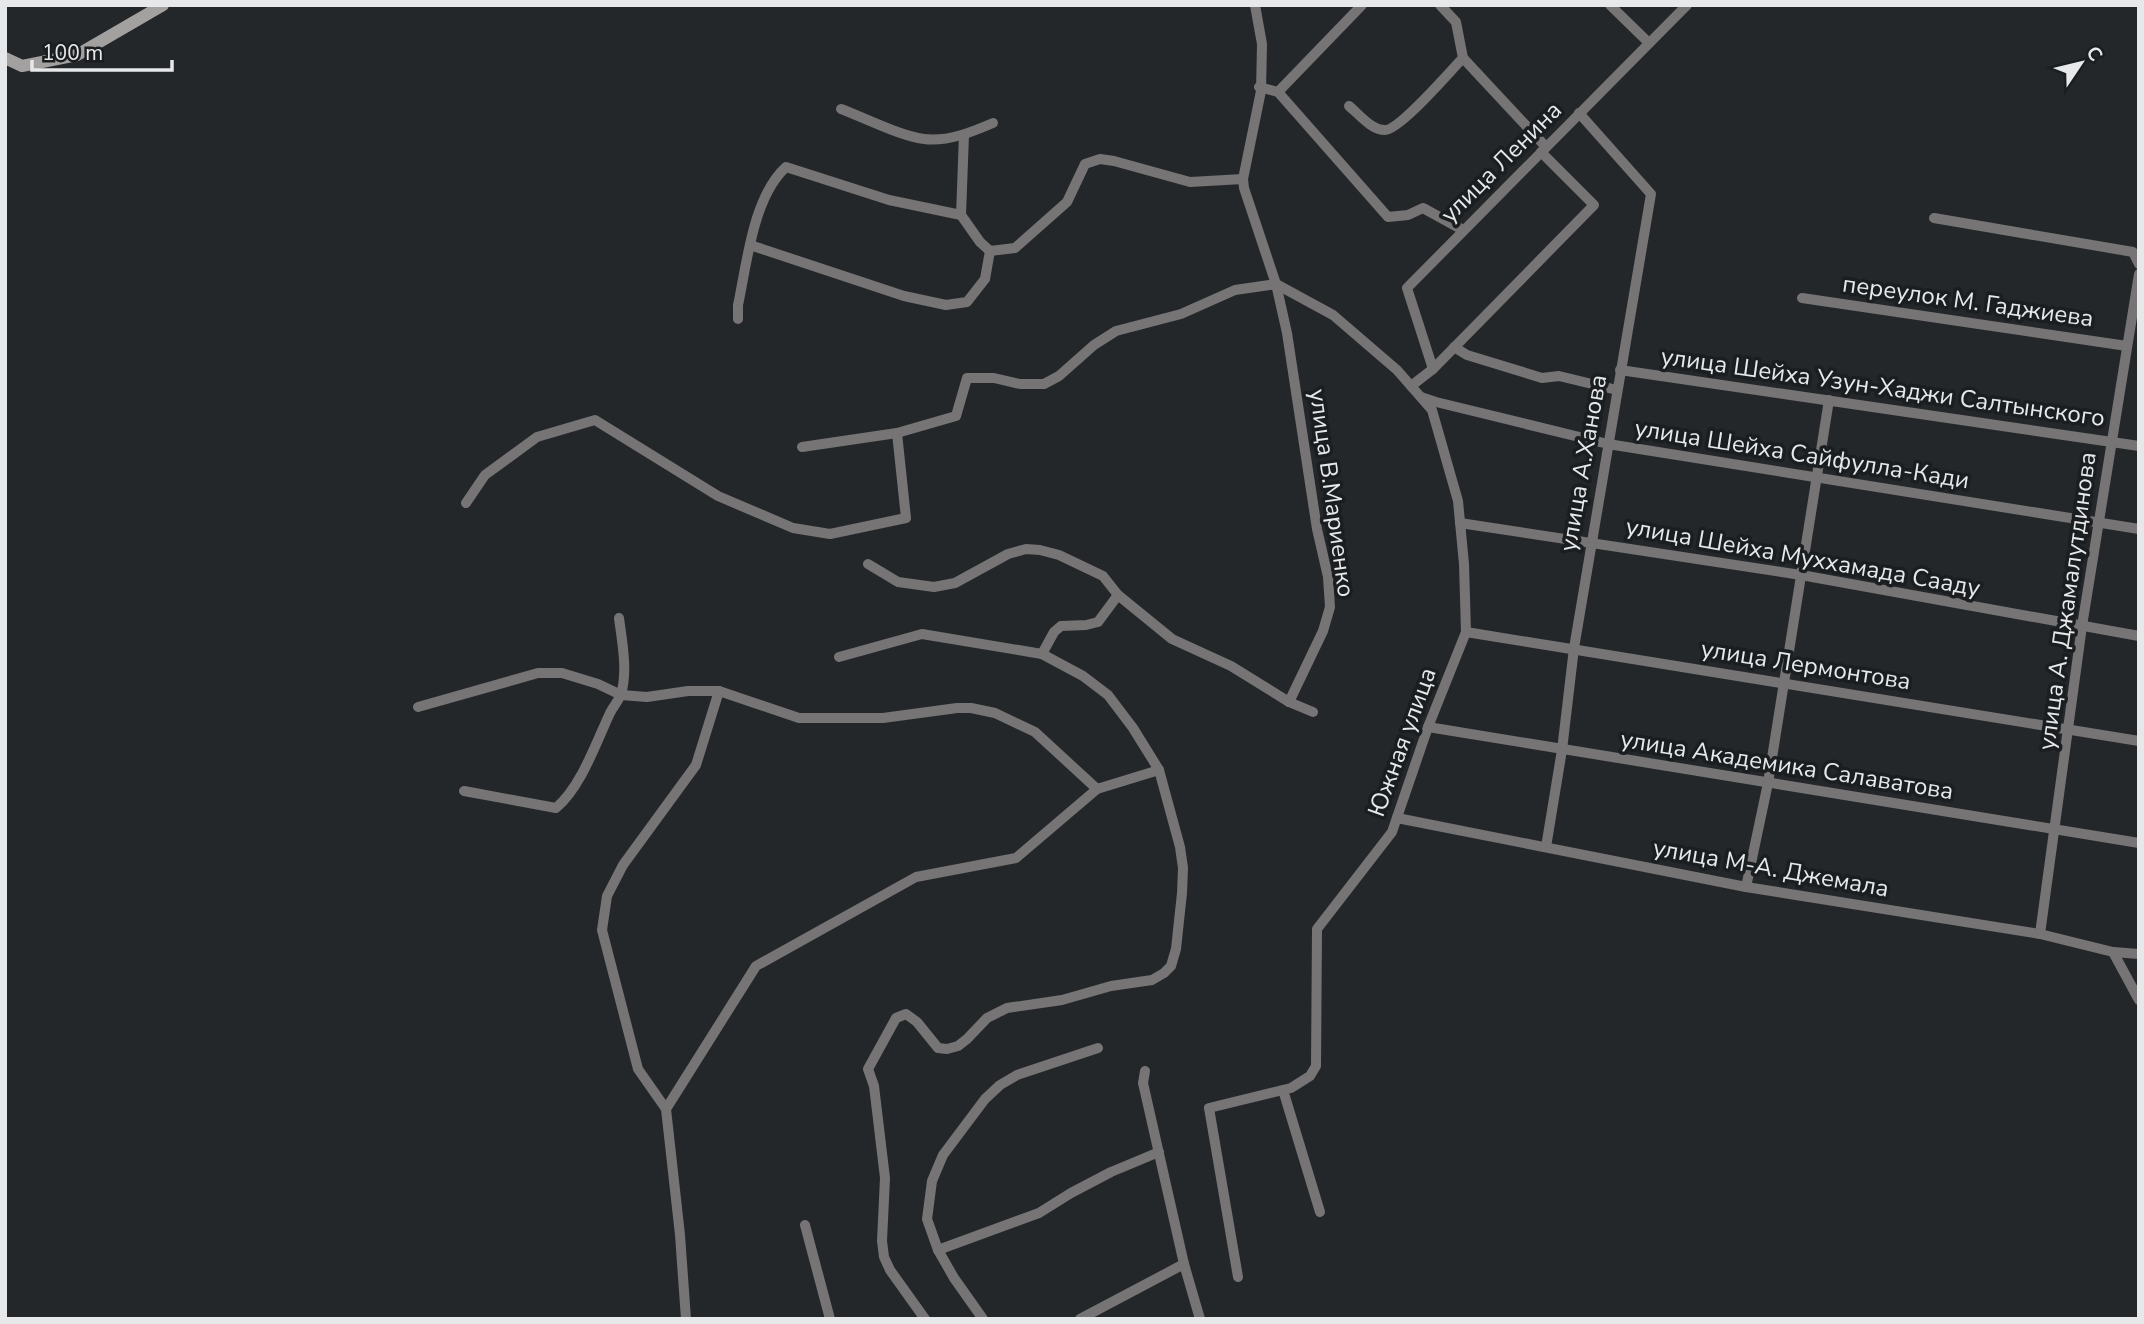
<svg xmlns="http://www.w3.org/2000/svg" width="2144" height="1324" viewBox="0 0 2144 1324" font-family="'Nunito Sans',sans-serif">
  <style>
    .lines { fill: none; stroke-linecap: round; stroke-linejoin: round }
    .street { stroke: #767474; stroke-width: 10 }
    .secondary { stroke: #a3a0a0; stroke-width: 12 }
    .labels { text-anchor: middle; dominant-baseline: central; stroke-width: 7; stroke-linejoin: round; paint-order: stroke }
    .street-label { font-size: 24px; fill: #e6e8ea; stroke: #1b1e20 }
  </style>
  <rect width="100%" height="100%" fill="#24272a"/>
  <g class="lines">
    <g class="street">
      <polyline points="1255,5 1262,44 1261,91 1243,179 1244,188 1276,284 1287,333 1317,529 1328,577 1330,607 1323,631 1289,702"/>
      <polyline points="1440,5 1456,22 1463,58 1546,147"/>
      <polyline points="1610,5 1649,43"/>
      <polyline points="1259,87 1278,92 1388,217 1408,215 1423,208 1463,230"/>
      <polyline points="1278,92 1362,5"/>
      <path d="M1349,106C1359,114 1371,130 1385,130C1400,130 1450,71 1463,58"/>
      <path d="M841,109C865,118 900,136 924,139C948,142 972,132 993,123"/>
      <polyline points="964,135 961,215 980,242 990,251"/>
      <polyline points="1934,218 2133,252 2139,264"/>
      <polyline points="750,245 904,296 946,305 967,302 985,279 990,251"/>
      <polyline points="990,251 1015,248 1067,202 1085,164 1100,159 1114,161 1190,182 1243,179"/>
      <polyline points="1802,298 2127,346"/>
      <path d="M738,319V305C747,263 753,197 786,167L889,200L961,215"/>
      <polyline points="1454,347 1467,355 1542,378 1559,376 1617,390"/>
      <polyline points="1433,369 1407,288 1687,5"/>
      <polyline points="1620,370 2139,446"/>
      <polyline points="1411,386 1433,369 1594,205 1541,152"/>
      <polyline points="1421,397 1436,402 1608,444 2139,529"/>
      <polyline points="802,447 897,433 956,416 967,378 994,378 1020,384 1044,384 1059,376 1094,345 1116,331 1181,314 1235,290 1276,284"/>
      <polyline points="466,503 485,475 537,437 595,420 718,496 793,528 830,534 906,518 897,433"/>
      <polyline points="1460,523 1801,575 2139,636"/>
      <polyline points="868,564 898,582 934,587 955,583 1008,554 1026,549 1040,550 1059,555 1103,576 1118,595 1172,639 1231,666 1289,702 1313,712"/>
      <polyline points="1466,632 2139,741"/>
      <polyline points="1042,654 1054,632 1061,626 1086,625 1098,622 1118,595"/>
      <polyline points="839,657 922,634 1042,654 1083,676 1108,695 1133,728 1159,770 1180,847 1183,868 1182,893 1176,949 1171,966 1164,973 1152,980 1111,986 1062,1000 1007,1008 987,1018 967,1039 958,1046 947,1049 938,1048 917,1022 906,1014 896,1018 868,1069 874,1086 885,1178 882,1241 884,1257 890,1270 925,1319"/>
      <polyline points="418,707 538,673 562,673 598,684 621,695 647,697 688,691 719,691 799,718 883,718 957,708 971,708 995,713 1035,732 1097,789 1159,770"/>
      <polyline points="1428,727 2139,843"/>
      <path d="M464,791L556,808C581,787 596,743 610,713C613,707 619,700 621,694C628,671 622,641 619,618"/>
      <polyline points="1397,818 1746,887 2040,934 2113,952 2139,954"/>
      <polyline points="1546,847 1562,750 1574,648 1651,194 1579,113"/>
      <polyline points="1746,887 1768,783 1829,400"/>
      <polyline points="2040,934 2082,626 2139,274"/>
      <polyline points="2113,952 2139,1000"/>
      <polyline points="1145,1071 1143,1083 1184,1264 1200,1319"/>
      <polyline points="1283,1090 1320,1212"/>
      <polyline points="666,1109 638,1069 602,930 607,896 623,865 696,765 719,691"/>
      <polyline points="805,1225 830,1319"/>
      <polyline points="938,1250 1039,1213 1071,1193 1111,1172 1159,1152"/>
      <polyline points="1238,1277 1209,1108 1291,1088 1310,1076 1316,1066 1317,929 1392,832 1428,727 1466,632 1464,564 1458,501 1432,410 1397,370 1333,315 1276,284"/>
      <polyline points="686,1319 680,1235 666,1109 756,966 916,877 1016,858 1097,789"/>
      <polyline points="983,1319 954,1278 938,1250 927,1219 932,1181 943,1155 985,1099 1000,1085 1017,1075 1098,1048"/>
      <polyline points="1080,1319 1184,1264"/>
    </g>
    <polyline class="secondary" points="5,58 22,66 77,55 163,5"/>
  </g>
  <g class="labels">
    <g class="street-label">
      <text transform="translate(1501 162) rotate(-45)">улица Ленина</text>
      <text transform="translate(1968 301) rotate(8)">переулок М. Гаджиева</text>
      <text transform="translate(1883 387) rotate(8)">улица Шейха Узун-Хаджи Салтынского</text>
      <text transform="translate(1802 454) rotate(9)">улица Шейха Сайфулла-Кади</text>
      <text transform="translate(1583 463) rotate(-80)">улица А.Ханова</text>
      <text transform="translate(1332 493) rotate(82)">улица В.Мариенко</text>
      <text transform="translate(1803 557) rotate(10)">улица Шейха Муххамада Сааду</text>
      <text transform="translate(2067 601) rotate(-82)">улица А. Джамалутдинова</text>
      <text transform="translate(1806 665) rotate(9)">улица Лермонтова</text>
      <text transform="translate(1402 742) rotate(-70)">Южная улица</text>
      <text transform="translate(1787 765) rotate(9)">улица Академика Салаватова</text>
      <text transform="translate(1771 868) rotate(10)">улица М-А. Джемала</text>
    </g>
  </g>
  <rect width="2144" height="1324" fill="none" stroke="#e6e8ea" stroke-width="14"/>
  <g transform="translate(2081 63) rotate(55)" stroke="#1b1e20" stroke-width="5" paint-order="stroke">
  <path d="M0-5L12 26L0 18L-12 26Z" fill="#e6e8ea"/>
  <text y="-10" font-size="19" font-weight="bold" text-anchor="middle" fill="#e6e8ea">С</text>
  </g>
  <path d="M32 60v10h140v-10" fill="none" stroke="#e6e8ea" stroke-width="3.5"/>
  <text x="42" y="60" font-size="21" fill="#e6e8ea" stroke="#1b1e20" stroke-width="5" paint-order="stroke">100 m</text>
</svg>
